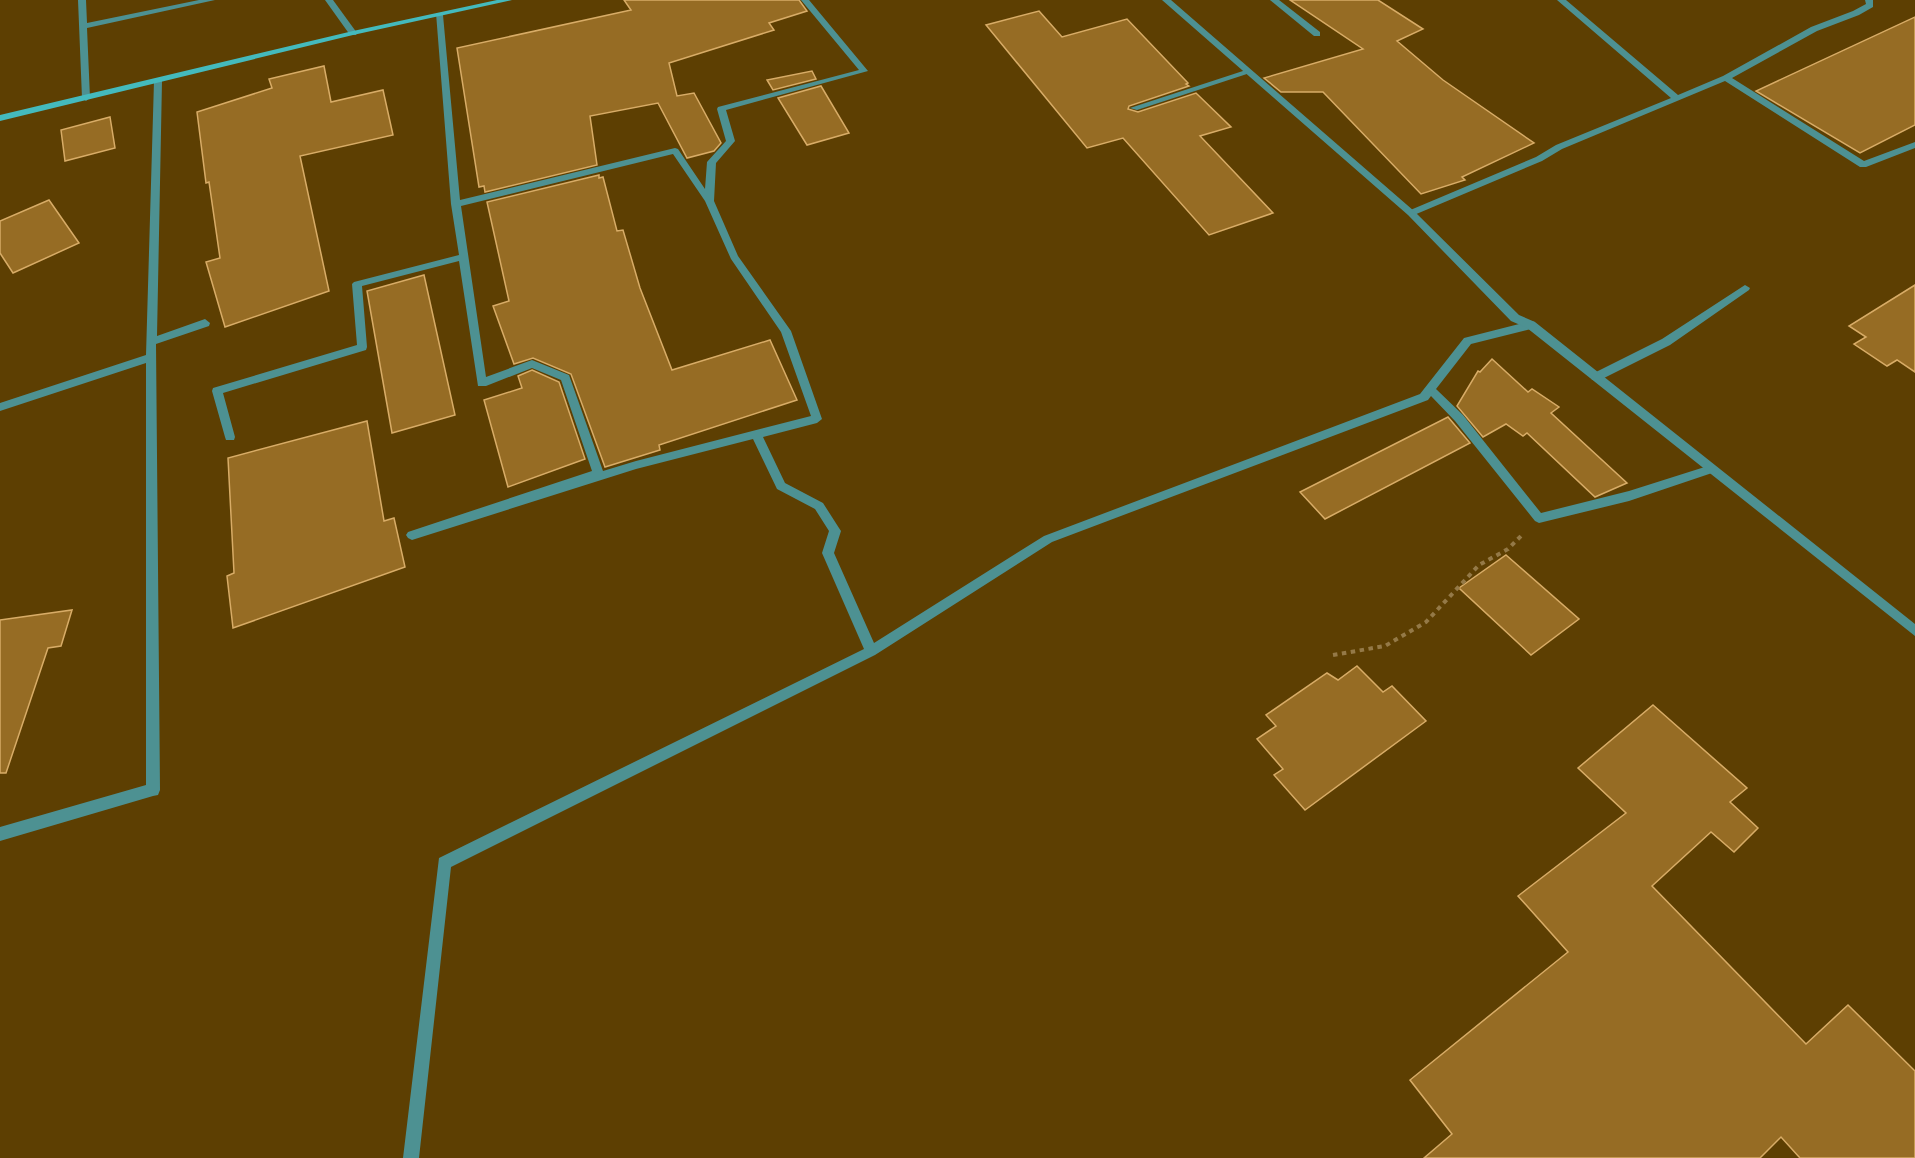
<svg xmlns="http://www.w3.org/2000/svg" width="1915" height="1158" viewBox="0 0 1915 1158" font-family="Raleway,sans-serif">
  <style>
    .building { fill: #966c24; stroke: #d8ac67; stroke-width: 1.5 }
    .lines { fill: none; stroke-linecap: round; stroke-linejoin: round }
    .path { stroke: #947947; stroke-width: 4; stroke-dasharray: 4.5 4.5; stroke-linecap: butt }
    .service { fill: #4d9192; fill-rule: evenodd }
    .minor { fill: #4d9192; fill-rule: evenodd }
    .tertiary { fill: #4d9192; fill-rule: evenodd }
    .secondary { fill: #44babd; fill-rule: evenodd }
  </style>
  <rect width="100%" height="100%" fill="#5d3f02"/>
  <g class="building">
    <polygon points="624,0 799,0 807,11 769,23 774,30 669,63 677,96 694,93 721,143 714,151 687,158 658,103 590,116 597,165 485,192 484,186 479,187 457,48 631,10"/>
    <polygon points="1290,0 1378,0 1423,29 1397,41 1443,80 1534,143 1462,177 1465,180 1421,194 1323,92 1281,92 1264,78 1363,49"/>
    <polygon points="1039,11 1062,37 1127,19 1188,83 1186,84 1189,86 1129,106 1128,109 1138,112 1196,93 1231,127 1200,136 1273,213 1209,235 1123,138 1087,148 986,25"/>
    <polygon points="1915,17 1915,125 1860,153 1756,91"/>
    <polygon points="324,66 331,102 383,90 393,135 300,156 329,291 225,327 206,262 220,258 209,182 206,183 197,112 272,88 269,79"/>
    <polygon points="812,71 816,79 773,90 767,80"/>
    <polygon points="821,86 849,133 807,145 778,98"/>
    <polygon points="110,117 115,148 65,161 61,130"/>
    <polygon points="599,175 599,178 603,177 617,231 623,230 640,288 672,370 770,340 797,400 659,445 660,450 605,467 571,374 533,358 514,364 493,306 509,301 487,202"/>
    <polygon points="49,200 79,243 13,273 0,253 0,221"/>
    <polygon points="424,275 455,415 392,433 367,291"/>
    <polygon points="1915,285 1915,372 1897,360 1887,366 1854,344 1866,337 1849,326"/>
    <polygon points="1492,359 1528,392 1532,389 1559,407 1551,413 1627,483 1595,497 1527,433 1523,436 1506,424 1483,437 1457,406 1478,371 1480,372"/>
    <polygon points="532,370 559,382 585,459 508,487 484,400 522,388 518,376"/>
    <polygon points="1448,417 1470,443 1325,519 1300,492"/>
    <polygon points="367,421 384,521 394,518 405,567 233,628 227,576 234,573 228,458"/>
    <polygon points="1506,555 1579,619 1531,655 1459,588"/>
    <polygon points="72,610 61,646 48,648 6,773 0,773 0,620"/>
    <polygon points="1357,666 1383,692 1392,686 1426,721 1305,810 1274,775 1283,769 1257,739 1276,726 1266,715 1327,673 1338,680"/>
    <polygon points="1653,705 1747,788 1730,802 1758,828 1734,852 1711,832 1652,886 1806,1044 1848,1005 1915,1071 1915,1158 1800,1158 1781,1137 1760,1158 1424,1158 1452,1134 1410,1080 1568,952 1518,896 1626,813 1578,768"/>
  </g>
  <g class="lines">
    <polyline class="path" points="1333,655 1385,646 1426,622 1479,565 1508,549 1521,536"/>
    <g class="service">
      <polygon points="78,0 86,0 87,23 199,0 215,0 87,28 90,98 86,101 82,98"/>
      <polygon points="325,0 333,0 357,33 356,35 350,35"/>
    </g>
    <g class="minor">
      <path d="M801,0H809L868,71L726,110L735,141L716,163L714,201L738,256L791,331L822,419L817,423L763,437L785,483L823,503L839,528L841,531L834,553L874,643L1044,536L1420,394L1464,338L1531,321L1535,322V328L1471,344L1436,389L1463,415L1541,513L1629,491L1711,465L1717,469L1715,472L1629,501L1539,523L1535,521L1455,421L1431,396L1428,400L1052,542L875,655L451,867L419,1158H403L439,858L864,649L822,553L829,531L815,509L777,489L753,439L636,469L412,540L408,538L406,535L408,532L592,471L561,380L532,368L486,386H478L459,261L362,286L367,347L366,350L223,393L235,437L234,440H226L225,437L212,391L213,388L357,345L352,284L354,282L459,255L451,204L436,13L443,15L460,200L675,148L678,149L705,189L707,162L726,141L717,109L718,107L859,70ZM673,154L705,201L731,259L781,332L811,416L636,461L603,471L569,375L532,360L486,377L461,206Z"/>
      <polygon points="1270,0 1279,0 1320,32 1320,36 1314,36"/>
      <polygon points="1557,0 1566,0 1678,95 1723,76 1811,27 1853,11 1866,4 1865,0 1873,0 1873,7 1859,15 1817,31 1732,78 1864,161 1915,142 1915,148 1866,167 1860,167 1725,81 1562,149 1542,161 1414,215 1408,215 1408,211 1536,157 1556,145 1671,98"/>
      <polygon points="1246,70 1253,72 1137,110 1130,108"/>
      <polygon points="158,78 162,81 157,336 205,319 210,323 209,326 156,344 160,790 158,795 153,796 0,841 0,827 146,785 146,363 0,411 0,403 146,355 154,81"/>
      <polygon points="1745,285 1750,288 1749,290 1670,345 1600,380 1592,380 1591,377 1592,374 1662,339"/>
    </g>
    <polygon class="tertiary" points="1162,0 1171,0 1414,211 1519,315 1535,322 1915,624 1915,636 1527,328 1511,321 1408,215"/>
    <polygon class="secondary" points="497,0 512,0 353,35 0,121 0,115 353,31"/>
  </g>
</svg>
